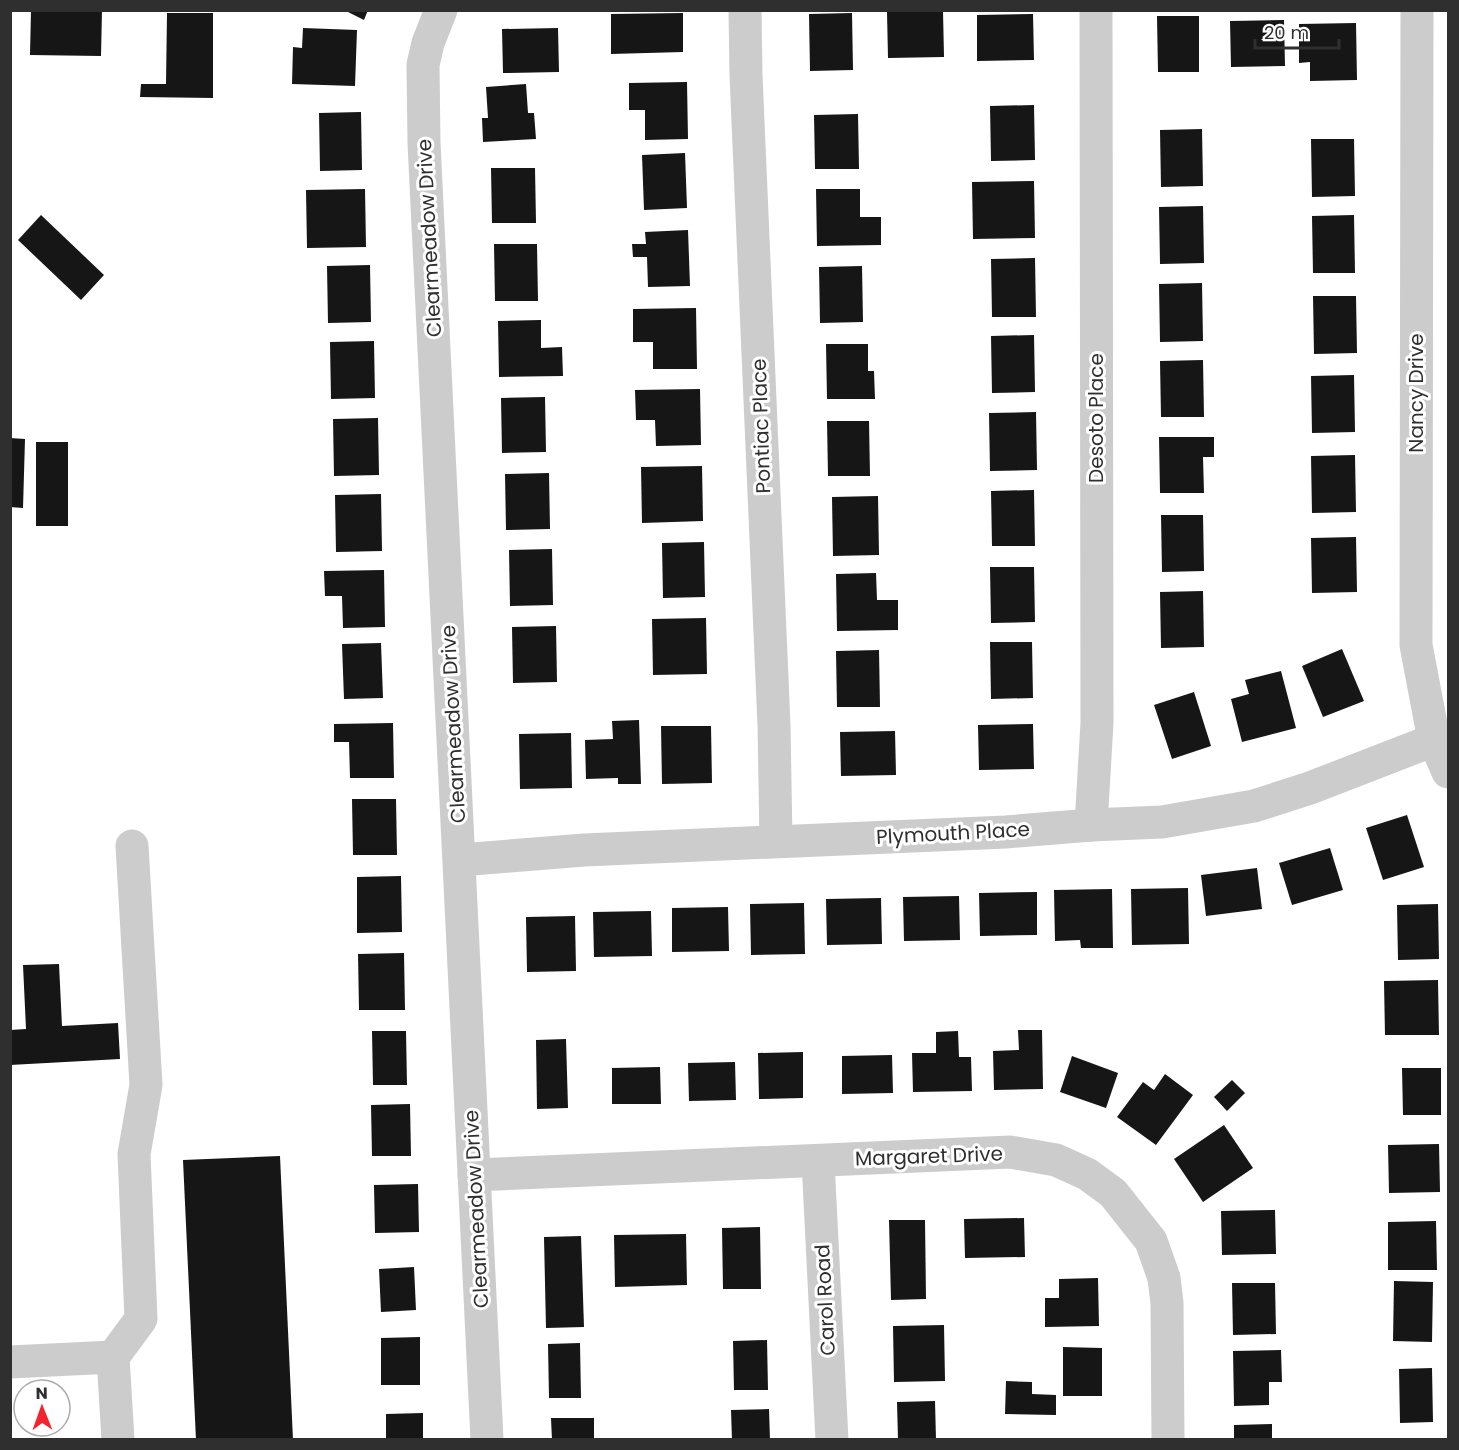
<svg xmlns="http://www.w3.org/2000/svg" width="1459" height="1450" viewBox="0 0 1459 1450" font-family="Poppins,sans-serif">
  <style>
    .building { fill: #161616 }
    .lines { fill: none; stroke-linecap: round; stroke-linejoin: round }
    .minor { stroke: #ccc; stroke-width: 33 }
    .labels { text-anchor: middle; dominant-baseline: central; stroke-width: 6; stroke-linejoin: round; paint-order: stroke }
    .street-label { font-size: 20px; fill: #2f2f2f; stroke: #fff }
  </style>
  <rect width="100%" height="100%" fill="#fff"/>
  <g class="building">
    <polygon points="31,10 102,10 101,56 30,55"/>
    <polygon points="344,10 368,10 364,20"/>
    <polygon points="943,11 944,57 888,58 887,12"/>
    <polygon points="167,13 213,13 213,98 140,97 141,84 166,84"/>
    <polygon points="683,13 683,52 611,54 611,14"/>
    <polygon points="852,13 853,70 810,71 809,14"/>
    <polygon points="1033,14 1034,60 977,61 977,15"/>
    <polygon points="1157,16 1199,16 1199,72 1158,72"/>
    <polygon points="1284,20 1285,66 1231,67 1230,21"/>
    <polygon points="1356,23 1357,80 1310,81 1310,62 1299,63 1299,24"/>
    <polygon points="303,28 357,30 355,86 292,84 293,47 302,48"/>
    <polygon points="558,28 559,72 503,73 502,29"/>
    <polygon points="687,82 688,139 645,140 645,110 629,110 629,83"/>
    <polygon points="526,84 528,113 534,113 536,139 483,142 482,118 488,118 486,87"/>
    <polygon points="1034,105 1035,160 991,161 990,106"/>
    <polygon points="361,112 362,170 320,171 319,113"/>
    <polygon points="858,114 859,169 815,169 814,115"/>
    <polygon points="1202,129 1203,186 1161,187 1160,130"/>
    <polygon points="1311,139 1354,139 1355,196 1312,197"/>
    <polygon points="685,153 687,208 644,210 642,155"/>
    <polygon points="491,168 535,168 536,223 492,223"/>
    <polygon points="1034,181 1035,238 973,239 972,182"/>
    <polygon points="365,189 366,247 307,248 306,190"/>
    <polygon points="816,189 860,189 860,217 881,217 881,245 817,246"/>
    <polygon points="1203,206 1204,263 1160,264 1159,207"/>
    <polygon points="41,215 104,275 81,300 18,240"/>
    <polygon points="1354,215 1355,273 1313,273 1312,216"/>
    <polygon points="688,230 690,286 648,287 647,257 633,257 632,244 646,244 645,232"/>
    <polygon points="494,244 537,244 538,301 495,301"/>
    <polygon points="1035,258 1036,317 992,317 991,259"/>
    <polygon points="370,265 371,322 328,323 327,266"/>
    <polygon points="862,266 863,322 820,323 819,267"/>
    <polygon points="1202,283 1203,341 1160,342 1159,284"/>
    <polygon points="1313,296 1356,296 1357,353 1314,354"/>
    <polygon points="696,308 697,369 653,369 653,342 633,342 633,309"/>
    <polygon points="541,320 541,348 562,347 563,376 499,377 498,321"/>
    <polygon points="1034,335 1035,392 992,393 991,336"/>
    <polygon points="374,341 375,398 331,399 330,342"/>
    <polygon points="826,344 868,344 868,371 874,371 875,399 827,399"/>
    <polygon points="1203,360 1204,417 1161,417 1160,361"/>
    <polygon points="1354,375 1355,432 1312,433 1311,376"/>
    <polygon points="700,389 701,445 656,446 655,420 636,420 635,390"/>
    <polygon points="545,397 546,452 502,453 501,398"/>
    <polygon points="1036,412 1037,470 990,471 989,413"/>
    <polygon points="378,418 379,475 334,476 333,419"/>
    <polygon points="827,421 869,421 870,476 828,476"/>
    <polygon points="1159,437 1214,437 1214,457 1203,457 1204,493 1160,493"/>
    <polygon points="10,438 25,439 23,508 10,507"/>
    <rect x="36" y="442" width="32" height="84"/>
    <polygon points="1355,455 1356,512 1312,513 1311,456"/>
    <polygon points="702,466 703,521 642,523 641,467"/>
    <polygon points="549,473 550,529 506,530 505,474"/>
    <polygon points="1034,490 1035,546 992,546 991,491"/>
    <polygon points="381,494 382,551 336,552 335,495"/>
    <polygon points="878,496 879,555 833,556 832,497"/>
    <polygon points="1161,515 1203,515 1204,571 1162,572"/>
    <polygon points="1356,537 1357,592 1312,593 1311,538"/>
    <polygon points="704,542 705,597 663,598 662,543"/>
    <polygon points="552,549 553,605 510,606 509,550"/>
    <polygon points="990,567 1034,567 1035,622 991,623"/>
    <polygon points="384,570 385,627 343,628 342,596 325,596 324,571"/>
    <polygon points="876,573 877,600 898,600 898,630 837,631 836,574"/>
    <polygon points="1203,591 1204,647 1161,648 1160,592"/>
    <polygon points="706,618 707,674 653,675 652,619"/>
    <polygon points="556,626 557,682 513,683 512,627"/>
    <polygon points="990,642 1032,642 1033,698 991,699"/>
    <polygon points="381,643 383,698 344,699 342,644"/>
    <polygon points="1342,649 1364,701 1323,717 1302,666"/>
    <polygon points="879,650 880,707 837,707 836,651"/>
    <polygon points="1281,671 1296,728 1242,742 1231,699 1249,694 1245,680"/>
    <polygon points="1194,692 1211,746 1172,759 1154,705"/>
    <polygon points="639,720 641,784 618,784 618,778 586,779 585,740 613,739 612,721"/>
    <polygon points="393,723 394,778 350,778 349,742 334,742 334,724"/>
    <polygon points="1033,724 1034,769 979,770 978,725"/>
    <polygon points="661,726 711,726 712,783 662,784"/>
    <polygon points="895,731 896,775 841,776 840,732"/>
    <polygon points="571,733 572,788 520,789 519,734"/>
    <polygon points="352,799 396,799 397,855 353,855"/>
    <polygon points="1407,815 1424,867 1383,880 1366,828"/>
    <polygon points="1330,848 1343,890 1292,905 1279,863"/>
    <polygon points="1257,868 1262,909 1206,916 1201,875"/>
    <polygon points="401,876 402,932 357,933 357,877"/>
    <polygon points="1188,888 1189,944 1132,945 1131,889"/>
    <polygon points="1112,889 1113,948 1081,948 1080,940 1055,941 1054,890"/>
    <polygon points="1037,892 1037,935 980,936 979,893"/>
    <polygon points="959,896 960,940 904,941 903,897"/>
    <polygon points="881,898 882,944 827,945 826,899"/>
    <polygon points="804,903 805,954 751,955 750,904"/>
    <polygon points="1438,904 1439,959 1398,960 1397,905"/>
    <polygon points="728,907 729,951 672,952 672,908"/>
    <polygon points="651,911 652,956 594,957 593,912"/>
    <polygon points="575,916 576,971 527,972 526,917"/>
    <polygon points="404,953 405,1010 359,1010 358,954"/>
    <polygon points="59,964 62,1026 118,1023 120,1059 10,1065 10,1030 26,1029 23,965"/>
    <polygon points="1438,980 1439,1035 1385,1035 1384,981"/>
    <polygon points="1018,1030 1042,1030 1043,1089 994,1090 993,1051 1019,1050"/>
    <polygon points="372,1031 406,1031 407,1085 373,1085"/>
    <polygon points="958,1031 959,1057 971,1057 972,1091 913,1092 912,1053 936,1053 936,1032"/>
    <polygon points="566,1039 568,1108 537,1109 536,1040"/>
    <polygon points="803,1052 803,1098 759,1099 758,1053"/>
    <polygon points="892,1055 893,1093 842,1094 842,1056"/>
    <polygon points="1072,1056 1118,1073 1106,1108 1060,1092"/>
    <polygon points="735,1062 736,1100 689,1101 688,1063"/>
    <polygon points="660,1067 661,1104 612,1104 612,1068"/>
    <polygon points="1402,1068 1441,1068 1441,1115 1403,1115"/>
    <polygon points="1165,1074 1193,1095 1156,1145 1117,1117 1143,1082 1154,1090"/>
    <polygon points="1232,1080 1245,1093 1227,1111 1214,1097"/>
    <polygon points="410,1104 411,1156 372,1156 371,1105"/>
    <polygon points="1224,1125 1253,1168 1203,1202 1174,1159"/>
    <polygon points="1439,1144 1440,1192 1389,1193 1388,1145"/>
    <polygon points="280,1156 293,1440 196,1440 183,1160"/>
    <polygon points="418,1184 419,1232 375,1233 374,1185"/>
    <polygon points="1275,1210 1276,1254 1222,1255 1221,1211"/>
    <polygon points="1024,1218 1025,1257 965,1258 964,1219"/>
    <polygon points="889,1220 925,1220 926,1299 891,1300"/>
    <polygon points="1436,1221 1437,1270 1388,1270 1388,1222"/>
    <polygon points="760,1227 761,1289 723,1289 722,1228"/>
    <polygon points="686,1234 687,1285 615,1287 614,1235"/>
    <polygon points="581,1236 584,1327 546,1328 544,1237"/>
    <polygon points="414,1267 416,1310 381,1312 379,1269"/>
    <polygon points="1098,1278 1099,1326 1045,1327 1045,1298 1059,1298 1059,1279"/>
    <polygon points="1394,1281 1433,1282 1432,1342 1393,1341"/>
    <polygon points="1232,1283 1275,1283 1276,1334 1233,1335"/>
    <polygon points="944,1325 945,1381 894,1382 893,1326"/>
    <polygon points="420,1337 420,1385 381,1385 381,1338"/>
    <polygon points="767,1340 768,1390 734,1390 733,1341"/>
    <polygon points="580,1343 581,1398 549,1398 548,1344"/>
    <polygon points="1063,1347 1102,1348 1102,1396 1063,1396"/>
    <polygon points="1281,1350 1282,1382 1269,1382 1269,1405 1234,1406 1233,1351"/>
    <polygon points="1432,1368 1433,1422 1400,1423 1399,1369"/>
    <polygon points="1006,1381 1032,1382 1032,1394 1056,1395 1056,1415 1005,1414"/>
    <polygon points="935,1401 936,1440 898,1440 897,1402"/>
    <polygon points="769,1409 770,1440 732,1440 731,1410"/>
    <polygon points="423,1413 423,1440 386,1440 386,1414"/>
    <polygon points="551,1418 594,1418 594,1440 552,1440"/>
    <polygon points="1272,1424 1272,1440 1234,1440 1234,1425"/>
  </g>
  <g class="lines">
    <g class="minor">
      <polyline points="441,10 428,43 423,65 424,143 487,1440"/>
      <polyline points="745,10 746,75 774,725 776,841"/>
      <polyline points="1417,10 1416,645 1434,740 1448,772"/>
      <polyline points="1091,825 1097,723 1096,10"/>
      <polyline points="460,860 584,850 1006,832 1091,825 1162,822 1254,806 1310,788 1434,740"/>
      <polyline points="818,1161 832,1440"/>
      <polyline points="474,1175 1010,1152 1056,1160 1087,1174 1113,1193 1151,1241 1164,1278 1167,1303 1168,1440"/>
      <polyline points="10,1362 113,1357"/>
      <polyline points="118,1440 113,1357 141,1319 134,1154 146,1085 132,846"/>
    </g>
  </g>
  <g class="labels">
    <g class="street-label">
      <text transform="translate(429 238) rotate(-93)">Clearmeadow Drive</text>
      <text transform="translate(1416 393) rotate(-90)">Nancy Drive</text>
      <text transform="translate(1096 418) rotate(-90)">Desoto Place</text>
      <text transform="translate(761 426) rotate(-92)">Pontiac Place</text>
      <text transform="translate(453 724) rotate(-93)">Clearmeadow Drive</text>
      <text transform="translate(953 833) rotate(-3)">Plymouth Place</text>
      <text transform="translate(929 1156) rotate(-2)">Margaret Drive</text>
      <text transform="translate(476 1209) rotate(-93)">Clearmeadow Drive</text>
      <text transform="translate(825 1300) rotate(-93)">Carol Road</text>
    </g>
  </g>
  <rect width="1459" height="1450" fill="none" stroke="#2f2f2f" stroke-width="24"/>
  <g transform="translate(42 1408) rotate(359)"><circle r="28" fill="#ffffff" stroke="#acacac" stroke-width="1.5"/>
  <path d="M0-4.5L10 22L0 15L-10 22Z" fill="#f3242e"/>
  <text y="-9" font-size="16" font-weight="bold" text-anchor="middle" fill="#2f2f2f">N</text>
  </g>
  <path d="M1255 39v9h84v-9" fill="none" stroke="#2f2f2f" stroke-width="3"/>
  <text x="1264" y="39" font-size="18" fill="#2f2f2f" stroke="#ffffff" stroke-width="4.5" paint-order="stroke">20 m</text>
</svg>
